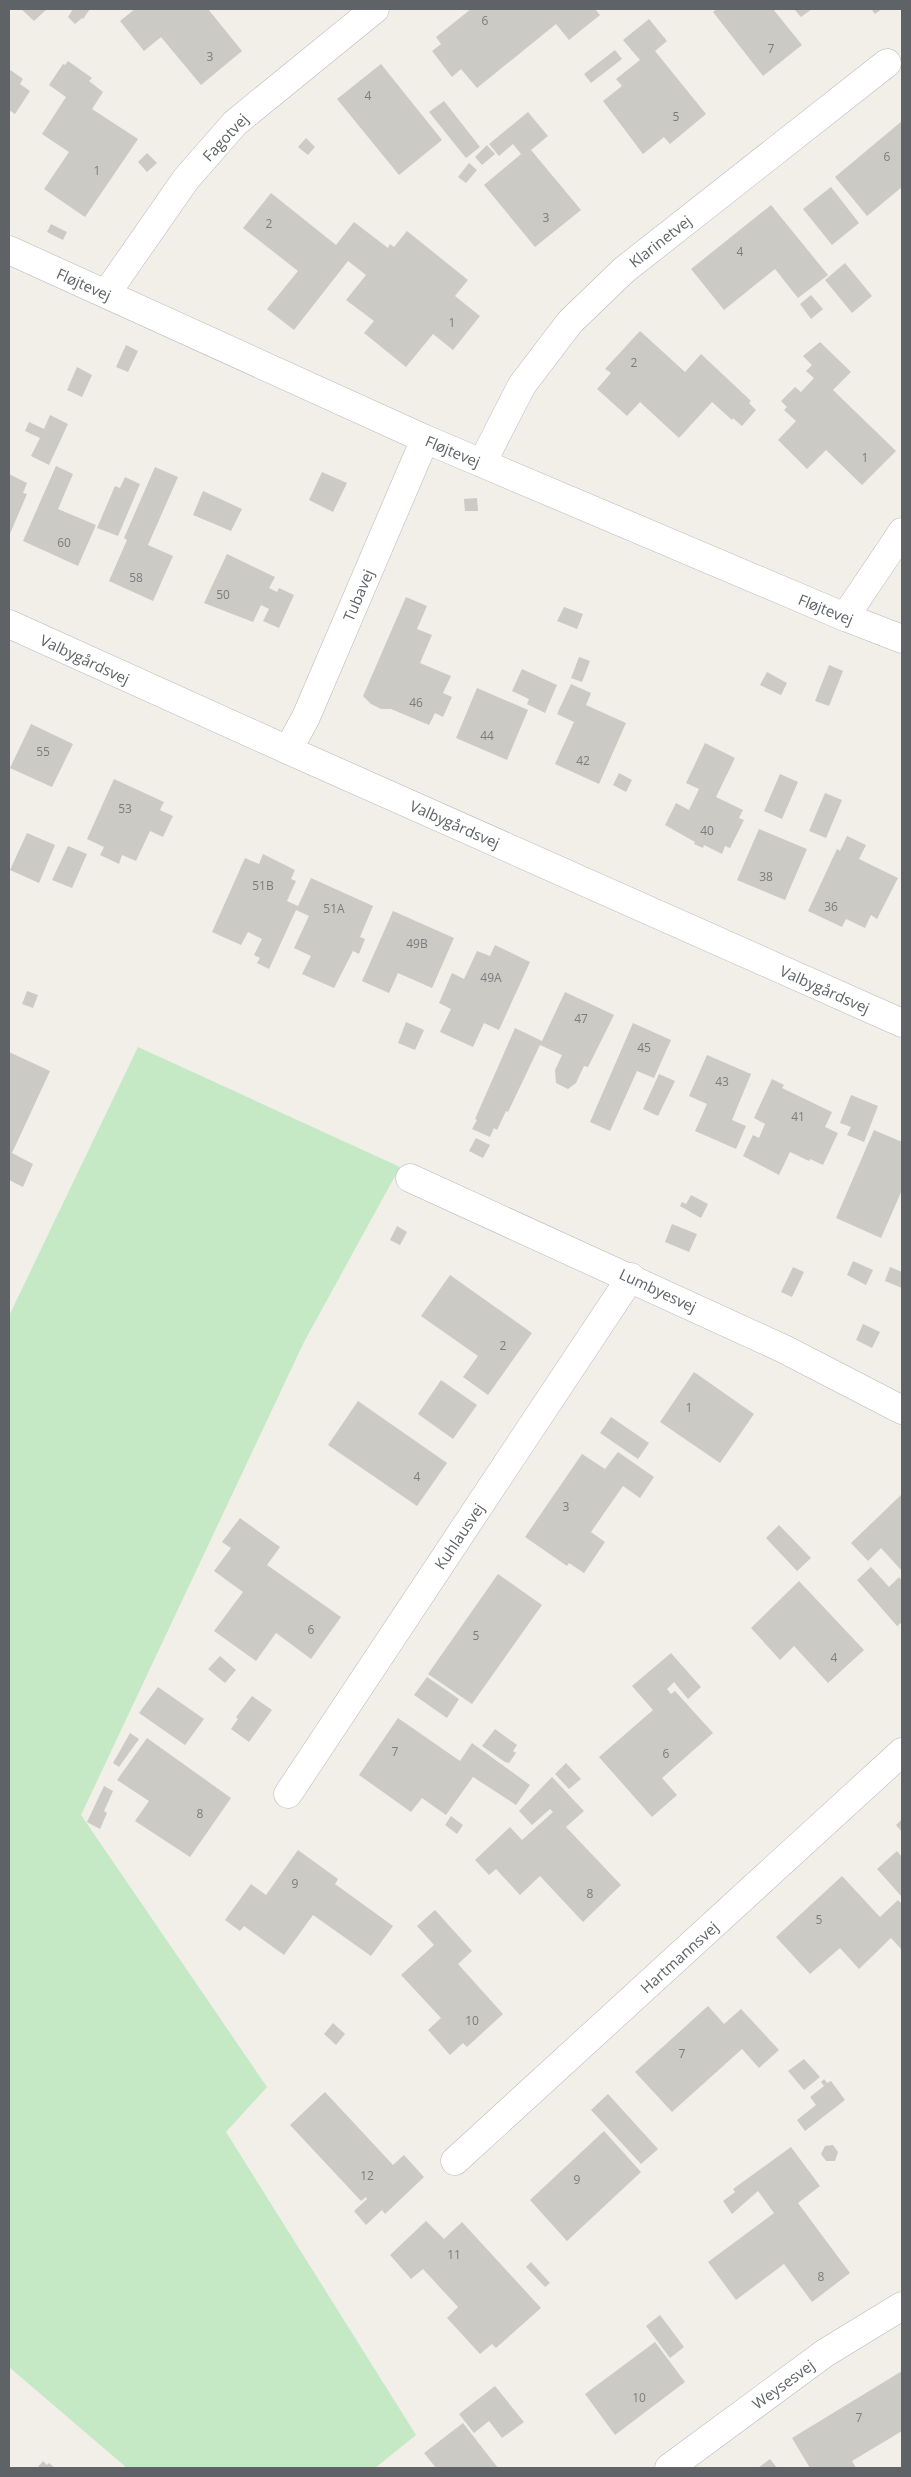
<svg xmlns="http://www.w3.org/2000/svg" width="911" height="2477" viewBox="0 0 911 2477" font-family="'Open Sans',sans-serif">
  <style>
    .green { fill: #c5e8c5 }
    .building { fill: #cccac5 }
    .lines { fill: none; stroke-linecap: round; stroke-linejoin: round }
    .minor-casing { stroke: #b5b8bc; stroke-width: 29 }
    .minor { stroke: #fff; stroke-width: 28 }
    .labels { text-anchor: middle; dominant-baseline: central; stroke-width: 5; stroke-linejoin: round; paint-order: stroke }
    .number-label { font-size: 12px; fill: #7a7d7f }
    .street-label { font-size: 15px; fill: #5f6368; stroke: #fff }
  </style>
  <rect width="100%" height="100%" fill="#f1efe8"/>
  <polygon class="green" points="138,1047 400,1167 304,1342 81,1815 267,2087 226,2132 416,2435 375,2468 127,2468 9,2367 9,1316"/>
  <g class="building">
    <polygon points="21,9 47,9 34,21"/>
    <polygon points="73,9 90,9 83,19 82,18 75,24 68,17"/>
    <polygon points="135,9 208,9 242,51 201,85 161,37 144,51 120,21"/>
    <polygon points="471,9 595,9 600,15 569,40 556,24 477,88 461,69 452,77 432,51 441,44 436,37"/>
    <polygon points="717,9 773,9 802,45 763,76 713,12"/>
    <polygon points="794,9 812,9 801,17"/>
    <polygon points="871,9 882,9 875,14"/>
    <polygon points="649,19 667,41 655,51 706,114 670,144 664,137 643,154 603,101 622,86 616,79 640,60 623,40"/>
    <polygon points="615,50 622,59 591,83 584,74"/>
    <polygon points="68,61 92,78 89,81 103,92 92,109 138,139 85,217 44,189 69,152 42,134 66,97 49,85 63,64 65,65"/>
    <polygon points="381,64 442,140 399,175 337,99"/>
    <polygon points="9,69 23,79 20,84 30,91 15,114 9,110"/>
    <polygon points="444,101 480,147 466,158 429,112"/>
    <polygon points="528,112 548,136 531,150 581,210 535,247 484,185 521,154 513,144 499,156 489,144"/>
    <polygon points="902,121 902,187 867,216 835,177"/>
    <polygon points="306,138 315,147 308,155 298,147"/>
    <polygon points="487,145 495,154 482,165 475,157"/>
    <polygon points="147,153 157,163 147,172 138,162"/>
    <polygon points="469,163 477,170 466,183 458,177"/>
    <polygon points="831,187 859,223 832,245 803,209"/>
    <polygon points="271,193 336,245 354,222 388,248 390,244 394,247 407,231 468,280 455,296 480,316 453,350 433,334 406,367 364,333 374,321 346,300 366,275 348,261 294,330 267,309 298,271 243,228"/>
    <polygon points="771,205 828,275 798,298 775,269 724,310 691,269"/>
    <polygon points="51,224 67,232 63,240 47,232"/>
    <polygon points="845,263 872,296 852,313 825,280"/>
    <polygon points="811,295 823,309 811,319 800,304"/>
    <polygon points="640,331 685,372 701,354 751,401 749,403 756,410 742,426 733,418 732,420 712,402 679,438 640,402 627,416 597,389 611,373 605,369"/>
    <polygon points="820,342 851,372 833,390 896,451 862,485 826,450 807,469 778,440 796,421 784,410 787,407 781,401 795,387 801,392 814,378 806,371 812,365 803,356"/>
    <polygon points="126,345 138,351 128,372 116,367"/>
    <polygon points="77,367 92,375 82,397 67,390"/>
    <polygon points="50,415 68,424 49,465 31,456 40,438 25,431 29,422 44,429"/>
    <polygon points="56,466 73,474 58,509 96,525 78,566 23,541"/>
    <polygon points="155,467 178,477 148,545 173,556 153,601 109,581 127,540 124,538"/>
    <polygon points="322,472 347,483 333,512 309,500"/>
    <polygon points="9,474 27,483 23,493 27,494 9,536"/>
    <polygon points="125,477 140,484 118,536 97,528 115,486 120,488"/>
    <polygon points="203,491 242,509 231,531 193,515"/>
    <polygon points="477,498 478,511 465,511 464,499"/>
    <polygon points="227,554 275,577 269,588 277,592 279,588 294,595 279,628 263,621 269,609 261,605 253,622 204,603"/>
    <polygon points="406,597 427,606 417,629 432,635 420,663 451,676 443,693 452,697 443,717 435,713 429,725 391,709 381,709 371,704 363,696"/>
    <polygon points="564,607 583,614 577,629 557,621"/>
    <polygon points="579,657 590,661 582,682 571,678"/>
    <polygon points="829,665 843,671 829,706 815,701"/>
    <polygon points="522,669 557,685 545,713 527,704 529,699 512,691"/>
    <polygon points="767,672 787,683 781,695 760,685"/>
    <polygon points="571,684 591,693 586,705 626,723 599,784 555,764 574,722 557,714"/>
    <polygon points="477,688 528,710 507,760 456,738"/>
    <polygon points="31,724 73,744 52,787 10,768"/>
    <polygon points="705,743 735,758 716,797 743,810 739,818 744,820 730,848 725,846 722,854 704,845 703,848 694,844 695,842 665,825 676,803 689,810 699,789 686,783"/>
    <polygon points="619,773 632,780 626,792 613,785"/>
    <polygon points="780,774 798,782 782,819 764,811"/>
    <polygon points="114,779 164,802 160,810 173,816 163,837 150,831 136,861 122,855 119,864 100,855 104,847 87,839"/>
    <polygon points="825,793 842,800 826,838 809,831"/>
    <polygon points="759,829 807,849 785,900 737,880"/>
    <polygon points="27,833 55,845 39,883 10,870"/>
    <polygon points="847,836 866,845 859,859 898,878 877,919 871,915 865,928 846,919 842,927 808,911 837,849 840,851"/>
    <polygon points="68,846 87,854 72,888 52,880"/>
    <polygon points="263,854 295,870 291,879 296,881 287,901 298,906 311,878 373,906 360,937 365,939 359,954 353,951 334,988 302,974 311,956 294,948 309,916 296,910 269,969 257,963 260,958 254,955 262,939 248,932 241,945 212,932 245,858 259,864"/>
    <polygon points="393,911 454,938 432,988 398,973 389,993 362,981"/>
    <polygon points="495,945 530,962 499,1030 484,1023 473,1047 440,1032 451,1009 439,1003 452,973 464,979 477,951 490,956"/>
    <polygon points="27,991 38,995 33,1008 22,1004"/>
    <polygon points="565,992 614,1015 588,1067 584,1066 576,1083 568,1089 556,1083 555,1070 562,1055 540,1045 508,1112 506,1111 497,1130 494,1128 490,1137 472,1129 477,1120 475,1119 515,1028 542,1041"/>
    <polygon points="406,1022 424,1030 415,1050 398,1043"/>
    <polygon points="633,1023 671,1040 654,1078 637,1071 610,1131 590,1122"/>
    <polygon points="9,1052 50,1071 12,1153 33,1164 23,1187 9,1180"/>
    <polygon points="707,1055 751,1074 732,1120 746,1126 736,1149 695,1131 707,1104 689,1096"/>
    <polygon points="659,1074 675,1081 658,1116 643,1109"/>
    <polygon points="772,1079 784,1085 782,1088 832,1112 825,1127 838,1133 823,1165 810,1159 809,1161 790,1152 779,1175 743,1156 753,1135 759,1138 765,1124 754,1118"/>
    <polygon points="851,1095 878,1106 864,1142 847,1135 851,1127 840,1123"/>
    <polygon points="874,1130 902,1142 902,1190 881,1238 836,1218"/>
    <polygon points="476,1138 490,1145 483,1158 469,1151"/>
    <polygon points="691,1195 708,1204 701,1218 680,1206 682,1202 686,1204"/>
    <polygon points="672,1224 697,1234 689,1252 665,1242"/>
    <polygon points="397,1226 407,1232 400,1245 390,1240"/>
    <polygon points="853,1261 873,1270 866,1285 847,1275"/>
    <polygon points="793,1267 804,1272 792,1297 781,1292"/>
    <polygon points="890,1267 902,1272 902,1288 885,1281"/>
    <polygon points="450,1275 532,1333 488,1395 463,1377 478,1356 421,1316"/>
    <polygon points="863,1324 880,1332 872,1348 856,1340"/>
    <polygon points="694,1372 754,1414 720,1463 660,1422"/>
    <polygon points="441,1380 477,1405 453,1439 418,1414"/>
    <polygon points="358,1401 447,1463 417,1506 328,1445"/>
    <polygon points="611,1417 649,1443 638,1459 600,1433"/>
    <polygon points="618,1452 654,1477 640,1498 623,1486 591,1532 605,1542 584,1573 569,1563 567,1566 525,1537 582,1454 605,1469"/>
    <polygon points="902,1494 902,1571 881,1548 868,1561 851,1543"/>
    <polygon points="240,1518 280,1547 267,1565 341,1617 311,1659 276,1633 256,1661 214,1631 243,1592 214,1571 231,1548 222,1542"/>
    <polygon points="779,1525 811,1558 797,1571 766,1538"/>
    <polygon points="871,1567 889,1587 899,1577 902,1581 902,1622 897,1626 857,1580"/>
    <polygon points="498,1574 542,1605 472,1704 428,1674"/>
    <polygon points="799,1581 864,1650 828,1683 794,1646 780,1660 751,1628"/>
    <polygon points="671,1653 701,1687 688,1699 674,1682 667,1689 671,1694 675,1691 713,1733 662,1778 677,1795 652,1817 599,1757 653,1710 632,1686"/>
    <polygon points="220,1656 236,1670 225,1683 208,1669"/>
    <polygon points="427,1677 459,1699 447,1718 414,1695"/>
    <polygon points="158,1687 204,1719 185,1745 139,1713"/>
    <polygon points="252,1696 272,1710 249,1742 231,1729 238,1719 236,1717"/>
    <polygon points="398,1718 460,1761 472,1743 530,1785 516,1805 473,1777 446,1815 422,1798 411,1812 359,1775"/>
    <polygon points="495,1729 517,1745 513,1751 516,1753 509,1763 505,1762 482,1746"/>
    <polygon points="130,1733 139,1739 119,1767 113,1763"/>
    <polygon points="147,1738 231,1798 190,1857 135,1821 149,1801 117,1780"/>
    <polygon points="566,1763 581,1779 569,1789 555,1774"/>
    <polygon points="552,1777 584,1811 566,1827 621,1885 583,1922 540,1876 520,1895 496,1869 489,1875 475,1860 510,1827 522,1840 553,1812 550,1809 532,1825 519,1811"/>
    <polygon points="104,1786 113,1791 104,1811 107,1813 100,1829 87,1822"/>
    <polygon points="451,1816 463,1825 457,1834 445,1825"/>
    <polygon points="902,1819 902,1832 896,1825"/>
    <polygon points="298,1850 338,1879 335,1884 393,1926 371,1956 313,1915 284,1955 244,1926 240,1931 225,1920 251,1884 266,1895"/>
    <polygon points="897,1851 902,1857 902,1897 877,1869"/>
    <polygon points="842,1876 880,1917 898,1900 902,1904 902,1950 891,1938 859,1969 840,1948 810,1974 776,1937"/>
    <polygon points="435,1910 472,1951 458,1964 503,2014 467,2047 463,2043 450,2055 428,2030 441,2018 401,1975 434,1945 417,1926"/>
    <polygon points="708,2006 724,2024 741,2009 779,2050 759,2068 742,2049 672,2112 635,2072"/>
    <polygon points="333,2023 345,2034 336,2045 324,2034"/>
    <polygon points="804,2059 820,2077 804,2090 788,2071"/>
    <polygon points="824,2079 827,2083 831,2081 845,2100 805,2131 797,2120 816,2105 810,2097 824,2086 821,2082"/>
    <polygon points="325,2092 393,2165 404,2155 424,2177 385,2214 382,2210 366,2225 354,2211 367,2199 366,2197 361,2201 290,2125"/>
    <polygon points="608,2094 658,2149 641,2164 591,2110"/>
    <polygon points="604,2131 641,2172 567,2241 530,2200"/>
    <polygon points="833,2145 838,2152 835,2161 826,2161 821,2154 825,2146"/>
    <polygon points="791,2147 820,2186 798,2203 850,2273 812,2302 784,2264 736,2300 708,2262 774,2213 758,2191 732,2214 723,2201 735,2192 733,2189"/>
    <polygon points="426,2221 444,2239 462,2222 541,2308 496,2348 492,2344 480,2354 447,2318 458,2307 423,2269 411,2279 390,2255"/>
    <polygon points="531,2262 550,2283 545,2287 526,2267"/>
    <polygon points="660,2315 684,2347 670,2358 646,2326"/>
    <polygon points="655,2342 685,2382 615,2435 585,2394"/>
    <polygon points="902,2371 902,2431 852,2461 856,2468 810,2468 792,2438"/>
    <polygon points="495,2386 524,2422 502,2438 489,2421 474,2433 459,2414"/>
    <polygon points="463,2423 498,2468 436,2468 424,2453"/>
    <polygon points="770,2459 777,2468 758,2468"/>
    <polygon points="43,2461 47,2465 49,2463 55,2468 37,2468"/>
  </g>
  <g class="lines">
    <g class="minor-casing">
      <g id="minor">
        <polyline points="9,250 425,439 845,617 902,639"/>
        <polyline points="106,294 186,179 235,123 375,9"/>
        <polyline points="482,463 522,385 570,322 624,270 887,63"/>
        <polyline points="845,617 902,532"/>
        <polyline points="9,624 288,750 902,1023"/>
        <polyline points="288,750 306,717 425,439"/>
        <polyline points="410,1178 784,1349 902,1410"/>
        <polyline points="288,1794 631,1277"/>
        <polyline points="455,2161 902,1752"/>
        <polyline points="669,2468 825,2353 902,2306"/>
      </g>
    </g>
    <use href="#minor" class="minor"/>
  </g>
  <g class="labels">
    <g class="number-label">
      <text x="485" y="20">6</text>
      <text x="771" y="48">7</text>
      <text x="210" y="56">3</text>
      <text x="368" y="95">4</text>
      <text x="676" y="116">5</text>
      <text x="887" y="156">6</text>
      <text x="97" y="170">1</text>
      <text x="546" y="217">3</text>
      <text x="269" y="223">2</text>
      <text x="740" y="251">4</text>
      <text x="452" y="322">1</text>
      <text x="634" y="362">2</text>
      <text x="865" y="457">1</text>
      <text x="64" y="542">60</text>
      <text x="136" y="577">58</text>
      <text x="223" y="594">50</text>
      <text x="416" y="702">46</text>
      <text x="487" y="735">44</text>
      <text x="43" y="751">55</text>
      <text x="583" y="760">42</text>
      <text x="125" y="808">53</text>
      <text x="707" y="830">40</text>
      <text x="766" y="876">38</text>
      <text x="263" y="885">51B</text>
      <text x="831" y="906">36</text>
      <text x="334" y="908">51A</text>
      <text x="417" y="943">49B</text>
      <text x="491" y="977">49A</text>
      <text x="581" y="1018">47</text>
      <text x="644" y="1047">45</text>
      <text x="722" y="1081">43</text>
      <text x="798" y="1116">41</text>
      <text x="503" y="1345">2</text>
      <text x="689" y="1407">1</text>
      <text x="417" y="1476">4</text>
      <text x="566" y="1506">3</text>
      <text x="311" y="1629">6</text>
      <text x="476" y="1635">5</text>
      <text x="834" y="1657">4</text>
      <text x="395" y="1751">7</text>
      <text x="666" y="1753">6</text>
      <text x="200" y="1813">8</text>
      <text x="295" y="1883">9</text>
      <text x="590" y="1893">8</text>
      <text x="819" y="1919">5</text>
      <text x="472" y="2020">10</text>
      <text x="682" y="2053">7</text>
      <text x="367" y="2175">12</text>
      <text x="577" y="2179">9</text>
      <text x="454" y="2254">11</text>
      <text x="821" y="2276">8</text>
      <text x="639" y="2397">10</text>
      <text x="859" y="2417">7</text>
    </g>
    <g class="street-label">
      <text transform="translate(225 137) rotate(-47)">Fagotvej</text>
      <text transform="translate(660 241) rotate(-38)">Klarinetvej</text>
      <text transform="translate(84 284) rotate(24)">Fløjtevej</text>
      <text transform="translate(453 451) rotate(23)">Fløjtevej</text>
      <text transform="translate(358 595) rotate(-67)">Tubavej</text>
      <text transform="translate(826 609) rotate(22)">Fløjtevej</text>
      <text transform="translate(85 659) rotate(25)">Valbygårdsvej</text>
      <text transform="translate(455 824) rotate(24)">Valbygårdsvej</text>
      <text transform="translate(825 989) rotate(24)">Valbygårdsvej</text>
      <text transform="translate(658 1290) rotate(25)">Lumbyesvej</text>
      <text transform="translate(459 1536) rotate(-56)">Kuhlausvej</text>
      <text transform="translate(679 1957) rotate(-42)">Hartmannsvej</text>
      <text transform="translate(783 2384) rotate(-36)">Weysesvej</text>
    </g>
  </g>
  <rect width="911" height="2477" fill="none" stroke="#5f6368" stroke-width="20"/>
</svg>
